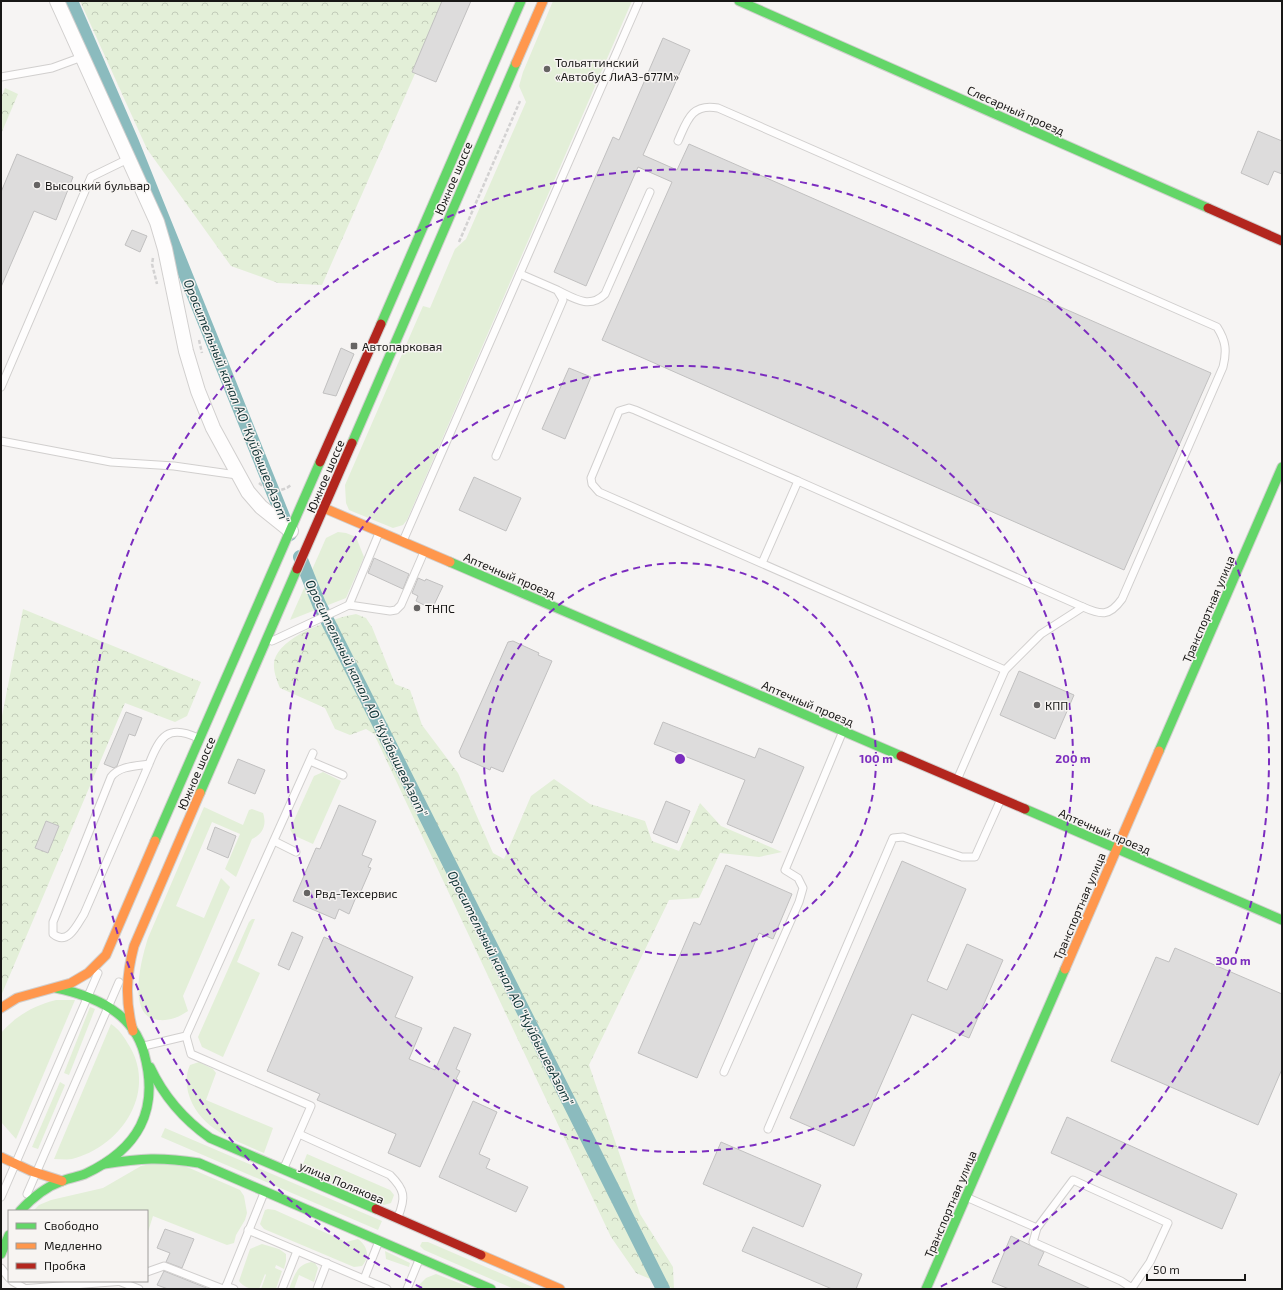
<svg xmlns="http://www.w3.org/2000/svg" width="1283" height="1290" viewBox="0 0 1283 1290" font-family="'Exo 2',sans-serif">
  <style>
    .grass { fill: #e3efd8 }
    .forest { fill: url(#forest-crowns) }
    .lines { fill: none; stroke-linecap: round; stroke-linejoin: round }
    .canal { stroke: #8bbbbe; stroke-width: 14 }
    .building { fill: #dddcdc; stroke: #c1c0c0 }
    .lane-casing { stroke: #d1cfce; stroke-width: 9 }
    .street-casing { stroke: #d1cfce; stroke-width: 16 }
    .fast-casing { stroke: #d1cfce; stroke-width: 11 }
    .slow-casing { stroke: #d1cfce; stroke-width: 11 }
    .jam-casing { stroke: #d1cfce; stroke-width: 11 }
    .path { stroke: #d3d2d2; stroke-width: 2.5; stroke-dasharray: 4 2; stroke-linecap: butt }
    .lane { stroke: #fefdfd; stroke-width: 7 }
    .street { stroke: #fefdfd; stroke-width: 14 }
    .fast { stroke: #63d668; stroke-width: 9 }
    .slow { stroke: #ff974d; stroke-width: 9 }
    .jam { stroke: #b3261e; stroke-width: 9 }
    .ring { fill: none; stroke: #7b2cbf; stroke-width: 2; stroke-dasharray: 7 5 }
    .poi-dot { fill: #666463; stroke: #f7f4f2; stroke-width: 1.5 }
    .labels { text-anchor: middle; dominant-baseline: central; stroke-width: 3; stroke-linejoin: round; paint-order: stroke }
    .poi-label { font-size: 12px; fill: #181716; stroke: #f7f4f2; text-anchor: start }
    .street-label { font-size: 12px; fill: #181716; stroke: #f7f4f2 }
    .water-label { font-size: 13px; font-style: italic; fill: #113436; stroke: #f7f4f2 }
    .centre { fill: #7b2cbf; stroke: #f7f4f2; stroke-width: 2 }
    .ring-label { font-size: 12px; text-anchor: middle; font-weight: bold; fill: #7b2cbf; stroke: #f7f4f2; stroke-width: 3; stroke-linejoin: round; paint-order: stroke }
  </style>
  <defs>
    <pattern id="forest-crowns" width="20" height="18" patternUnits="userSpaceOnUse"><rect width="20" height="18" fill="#e3efd8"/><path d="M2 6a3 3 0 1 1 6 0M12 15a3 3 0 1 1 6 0" fill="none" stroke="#c2ccb9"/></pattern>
  </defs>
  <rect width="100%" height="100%" fill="#f6f4f3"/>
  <g class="grass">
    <polygon points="553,1 632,1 407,520 403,525 393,528 349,510 346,503 345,485 423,306 430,308 455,249 466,239 526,102 519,86 523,72"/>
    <polygon points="338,532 346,533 356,537 364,557 346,598 290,620 326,538"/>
    <polygon points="323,772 341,781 313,844 293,835 290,829 314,776"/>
    <path d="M204,807L243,825L249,810L252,809L263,813C267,825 263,834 252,839L236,877L225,869L240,834L212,822L176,906L204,918L221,878L230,887L183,996L188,1011C179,1017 170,1021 159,1020C125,1018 142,957 148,938Z"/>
    <polygon points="252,919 255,919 237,962 260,973 223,1057 202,1047 198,1037 249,922"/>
    <path d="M56,1000H75L16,1139L1,1122V1033C17,1015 33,1006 56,1000Z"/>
    <polygon points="90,1007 95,1009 69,1075 64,1073"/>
    <path d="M111,1024C120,1030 124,1037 130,1047C157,1094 120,1147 72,1159C67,1160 60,1159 54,1159Z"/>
    <path d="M199,1062L213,1069L216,1073L206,1100L273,1128L264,1153C233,1139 198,1129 188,1092C186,1083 186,1073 190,1065Z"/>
    <polygon points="60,1082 65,1085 38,1149 32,1147"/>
    <polygon points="165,1128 382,1221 378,1230 161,1137"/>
    <polygon points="307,1154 390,1190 394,1195 391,1203 384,1205 301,1169"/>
    <polygon points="171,1160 240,1190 244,1196 247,1213 245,1220 236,1235 234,1243 227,1245 153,1216 147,1235 147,1211 33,1211 39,1205 51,1200 103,1188 141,1166"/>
    <path d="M268,1209L275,1210L346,1242L358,1239C367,1246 371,1256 362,1266L354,1267L264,1229L260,1224L265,1210Z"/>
    <polygon points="422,1242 428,1242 537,1289 514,1289 424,1250 420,1246"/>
    <path d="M262,1244L279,1249L286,1254V1261L284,1269L276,1265L275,1268L282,1271L276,1289H261L266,1275L265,1274L259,1289C251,1289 244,1288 239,1281L250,1249Z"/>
    <polygon points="385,1251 410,1263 409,1267 386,1259"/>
    <path d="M311,1262L315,1263L318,1268L314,1282L299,1275L294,1289H289C294,1277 296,1265 311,1262Z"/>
    <polygon points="436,1274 474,1289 416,1288 426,1278"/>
  </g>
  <g class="forest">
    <polygon points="80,1 447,1 322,285 278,283 231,266 147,149"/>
    <polygon points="5,88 18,94 1,134 1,98"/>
    <polygon points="23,609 201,682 187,716 175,722 125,703 1,996 1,721"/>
    <path d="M356,614L366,618L372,627L395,684L410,690L422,725L458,773L493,853L504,859L531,796L554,779L590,804L645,821L652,841L679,851L700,803L721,826L782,852L759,857L720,853L699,898L669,900L589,1065L640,1214L673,1267L674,1289L636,1273L611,1237L374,734L366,729L350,735L335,729L325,708L280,688C276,678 271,666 276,656C287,634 333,618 356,614Z"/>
  </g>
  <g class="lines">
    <g class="canal">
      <polyline points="71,1 132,142 290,534"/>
      <polyline points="300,557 319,604 663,1289"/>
    </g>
  </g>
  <g class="building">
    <polygon points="442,1 471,1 436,82 412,72"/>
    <polygon points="663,38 690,50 643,155 677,170 689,144 1211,373 1124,570 602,340 672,182 638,167 586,286 554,272 613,137 619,140"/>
    <polygon points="1258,131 1282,141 1282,174 1274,171 1268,185 1241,173"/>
    <polygon points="17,154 73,177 56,220 34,211 1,287 1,192"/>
    <polygon points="132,230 147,236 140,252 125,245"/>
    <polygon points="341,348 354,354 336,396 323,393"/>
    <polygon points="569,368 591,377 565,439 542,429"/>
    <polygon points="474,477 521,498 506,531 459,510"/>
    <polygon points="374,558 409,574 403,589 368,573"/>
    <polygon points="418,578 425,581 426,579 443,586 432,609 416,601 418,596 412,593"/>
    <polygon points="513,641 539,653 538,655 552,661 503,772 491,767 490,770 461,757 459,752 508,642"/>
    <polygon points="1019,671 1074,695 1055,739 1000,715"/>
    <polygon points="126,712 142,718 135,736 129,734 117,766 114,768 104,764"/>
    <polygon points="663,722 755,758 759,748 804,767 772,843 727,824 745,780 654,744"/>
    <polygon points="238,759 265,770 255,794 228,783"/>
    <polygon points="666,801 690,811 677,843 653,833"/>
    <polygon points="339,805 376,821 362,855 372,859 368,867 371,868 358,898 356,897 349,914 339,909 335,919 293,901 316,848 320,849"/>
    <polygon points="46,821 59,826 48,853 35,848"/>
    <polygon points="215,827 236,836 228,858 207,849"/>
    <polygon points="902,861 966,889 927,981 947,990 967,944 1003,960 969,1038 912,1014 854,1146 790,1118"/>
    <polygon points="726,865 792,894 773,939 759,933 697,1078 638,1053 694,922 700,925"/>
    <polygon points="292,932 303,937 289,970 278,965"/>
    <polygon points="324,937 413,977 395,1017 422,1028 409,1059 435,1070 454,1027 471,1034 456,1069 460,1071 456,1079 458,1080 420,1167 388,1153 396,1134 317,1100 320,1094 267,1071"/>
    <polygon points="1175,948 1282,994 1282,1069 1258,1125 1111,1061 1156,957 1169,962"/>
    <polygon points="473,1101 497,1112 479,1154 490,1159 486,1168 528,1187 516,1212 439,1177"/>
    <polygon points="1067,1117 1237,1194 1222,1229 1051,1153"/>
    <polygon points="721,1142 821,1185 803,1227 703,1184"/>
    <polygon points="753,1227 862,1274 856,1289 832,1289 742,1251"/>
    <polygon points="165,1229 194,1239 182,1268 166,1262 170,1253 157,1248"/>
    <polygon points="1011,1236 1044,1252 1038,1265 1091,1289 1009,1289 992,1282"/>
    <polygon points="164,1271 209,1289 168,1289 157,1285"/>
  </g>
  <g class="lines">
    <g class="lane-casing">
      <g id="lane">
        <polyline points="1,77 52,68 82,57"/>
        <path d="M678,141C687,121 691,103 718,108L1217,327C1226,341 1227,351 1223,367L1122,599C1109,617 1101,615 1083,607"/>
        <path d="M559,291C575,299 590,309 605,294L650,192"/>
        <polyline points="1,387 91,177 128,159"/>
        <polyline points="1,441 111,462 174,466 237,475"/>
        <polyline points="496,456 563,300 557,290 520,274"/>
        <polyline points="798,481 1083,607 1041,634 1005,670 957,780"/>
        <polyline points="403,541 639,1"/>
        <polyline points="762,563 798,481 635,410 629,408 619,411 591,478 592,484 599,492 1005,670"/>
        <polyline points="349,605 379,533"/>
        <polyline points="272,641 349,605 390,611 396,610 401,605 424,552"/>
        <polyline points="310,761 343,775"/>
        <path d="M149,764C136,766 119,766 111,777L53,922V934C68,946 77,925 84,914L149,764C160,736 168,724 198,738"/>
        <polyline points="274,841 296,852"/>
        <polyline points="186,1036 191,1054 311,1106 283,1170"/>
        <polyline points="144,1046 186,1036 313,753"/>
        <polyline points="724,1072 799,902 803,888 798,878 785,870 843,731"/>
        <polyline points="768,1129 893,838 903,837 962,857 975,857 1001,799"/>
        <path d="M299,1134L390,1175C405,1190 406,1197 398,1217"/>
        <polyline points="27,1194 119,982"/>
        <polyline points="1,1197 98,973"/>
        <polyline points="966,1197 1037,1228 1033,1242 1121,1281 1132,1288 1150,1262 1168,1223 1073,1180 1037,1228"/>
        <polyline points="248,1230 387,1289"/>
        <polyline points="1,1268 9,1278"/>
        <polyline points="147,1272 164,1266 223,1289"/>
        <polyline points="364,1279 379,1241"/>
        <polyline points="12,1281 24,1288"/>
        <polyline points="121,1282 139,1289"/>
        <polyline points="226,1286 234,1289"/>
        <polyline points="21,1289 124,1281"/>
        <polyline points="225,1289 264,1193"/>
        <polyline points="282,1289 297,1251"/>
        <polyline points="317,1289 327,1263"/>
        <polyline points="407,1289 419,1260"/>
      </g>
    </g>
    <g class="street-casing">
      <polyline id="street" points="57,1 157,222 165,249 186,351 198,391 213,428 248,492 261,507 291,531"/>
    </g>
    <g class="fast-casing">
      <g id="fast">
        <polyline points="739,1 1208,208"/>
        <polyline points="381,324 521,1"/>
        <polyline points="352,443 516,63"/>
        <polyline points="450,562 901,756"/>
        <polyline points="1159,751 1282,467"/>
        <polyline points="200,793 297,569"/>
        <polyline points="1025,809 1282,920"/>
        <polyline points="155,841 320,462"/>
        <path d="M150,1067C164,1097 183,1119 210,1138L376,1209"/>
        <path d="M104,1164C141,1158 161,1157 199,1163L491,1289"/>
        <path d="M20,1211C32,1198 45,1187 62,1181C69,1178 77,1177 85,1174C138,1149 160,1111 144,1053C133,1012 94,996 56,988"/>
        <polyline points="1,1254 9,1235"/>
        <polyline points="926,1289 1065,969"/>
      </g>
    </g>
    <g class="slow-casing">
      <g id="slow">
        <polyline points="516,63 543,1"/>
        <polyline points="324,508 450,562"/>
        <polyline points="1065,969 1159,751"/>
        <polyline points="1,1008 17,998 71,983 88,973 106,955 155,841"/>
        <path d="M133,1031C125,1001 126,976 134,946L200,793"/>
        <polyline points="1,1157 31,1171 62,1181"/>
        <polyline points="481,1255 560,1289"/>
      </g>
    </g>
    <g class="jam-casing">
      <g id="jam">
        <polyline points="1208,208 1282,241"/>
        <polyline points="320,462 381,324"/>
        <polyline points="297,569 352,443"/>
        <polyline points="901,756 1025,809"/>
        <polyline points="376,1209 481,1255"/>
      </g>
    </g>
    <g class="path">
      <polyline points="459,242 520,101"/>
      <polyline points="153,258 152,264 157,284"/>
      <polyline points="199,340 202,353"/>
      <path d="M259,483C268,491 282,493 291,485"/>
    </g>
    <use href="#lane" class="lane"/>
    <use href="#street" class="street"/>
    <use href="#fast" class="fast"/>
    <use href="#slow" class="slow"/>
    <use href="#jam" class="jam"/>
  </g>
  <g class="ring">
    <circle cx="680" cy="759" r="196"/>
    <circle cx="680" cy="759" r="393"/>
    <path d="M422 1288A589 589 0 1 1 938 1288"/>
  </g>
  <g class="poi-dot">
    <circle cx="547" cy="69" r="4"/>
    <circle cx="37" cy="185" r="4"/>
    <rect x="350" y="342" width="8" height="8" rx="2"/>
    <circle cx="417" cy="608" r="4"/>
    <circle cx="1037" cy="705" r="4"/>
    <circle cx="307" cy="893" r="4"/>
  </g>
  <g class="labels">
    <g class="poi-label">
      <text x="555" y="62">Тольяттинский<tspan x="555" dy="14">«Автобус ЛиАЗ-677М»</tspan></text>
      <text x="45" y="185">Высоцкий бульвар</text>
      <text x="362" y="346">Автопарковая</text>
      <text x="425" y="608">ТНПС</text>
      <text x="1045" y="705">КПП</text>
      <text x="315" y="893">Рвд-Техсервис</text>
    </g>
    <g class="street-label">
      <text transform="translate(1016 110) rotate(24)">Слесарный проезд</text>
      <text transform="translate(453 178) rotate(-67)">Южное шоссе</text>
      <text transform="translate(325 476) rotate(-67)">Южное шоссе</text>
      <text transform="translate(510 575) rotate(23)">Аптечный проезд</text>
      <text transform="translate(1208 609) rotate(-67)">Транспортная улица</text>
      <text transform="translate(808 703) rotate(23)">Аптечный проезд</text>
      <text transform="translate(196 773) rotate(-67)">Южное шоссе</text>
      <text transform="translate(1105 831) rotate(23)">Аптечный проезд</text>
      <text transform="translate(1079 906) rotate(-67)">Транспортная улица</text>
      <text transform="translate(342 1182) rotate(23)">улица Полякова</text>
      <text transform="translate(950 1204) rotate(-67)">Транспортная улица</text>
    </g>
    <g class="water-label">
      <text transform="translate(237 401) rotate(68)">Оросительный канал АО "КуйбышевАзот"</text>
      <text transform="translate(367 698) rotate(64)">Оросительный канал АО "КуйбышевАзот"</text>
      <text transform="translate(511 988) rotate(63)">Оросительный канал АО "КуйбышевАзот"</text>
    </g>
  </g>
  <circle cx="680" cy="759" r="6" class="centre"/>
  <g class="ring-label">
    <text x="876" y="763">100 m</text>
    <text x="1073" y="763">200 m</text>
    <text x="1233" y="965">300 m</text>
  </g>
  <rect width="1283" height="1290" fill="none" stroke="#181716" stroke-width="4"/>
  <rect x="8" y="1210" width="140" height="72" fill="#f7f4f2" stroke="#9e9c9a"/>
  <rect x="16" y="1223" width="20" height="6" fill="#63d668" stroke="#9e9c9a"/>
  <text x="44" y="1230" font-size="12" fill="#181716">Свободно</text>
  <rect x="16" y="1243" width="20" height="6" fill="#ff974d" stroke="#9e9c9a"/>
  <text x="44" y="1250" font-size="12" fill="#181716">Медленно</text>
  <rect x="16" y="1263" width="20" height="6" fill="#b3261e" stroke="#9e9c9a"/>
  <text x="44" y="1270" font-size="12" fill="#181716">Пробка</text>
  <path d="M1147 1274v6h98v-6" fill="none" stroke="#181716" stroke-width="2"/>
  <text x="1153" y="1274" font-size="12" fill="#181716" stroke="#f7f4f2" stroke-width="3" paint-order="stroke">50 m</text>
</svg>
